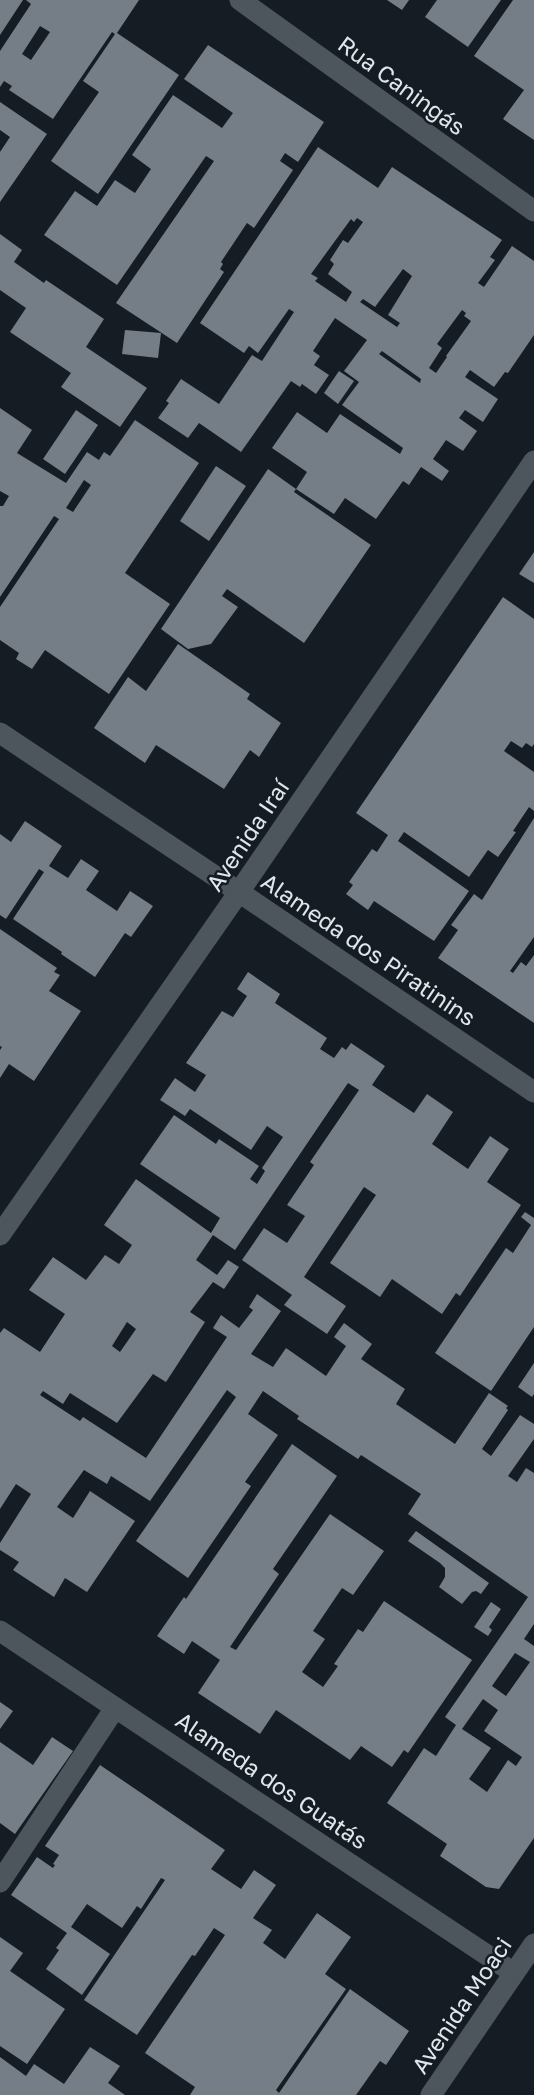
<svg xmlns="http://www.w3.org/2000/svg" width="534" height="2095" viewBox="0 0 534 2095" font-family="'Golos Text',sans-serif">
  <style>
    .building { fill: #757e87; fill-rule: evenodd }
    .lines { fill: none; stroke-linecap: round; stroke-linejoin: round }
    .minor { stroke: #4d555d; stroke-width: 21 }
    .labels { text-anchor: middle; dominant-baseline: central; stroke-width: 5; stroke-linejoin: round; paint-order: stroke }
    .street-label { font-size: 23px; fill: #e1e6eb; stroke: #151c23 }
  </style>
  <rect width="100%" height="100%" fill="#151c23"/>
  <g class="building">
    <polygon points="0,0 23,0 0,35"/>
    <path d="M26,0H139L117,33L179,75L98,194L51,161L99,92L83,81L115,34L112,32L53,119L9,90L12,86L4,81L0,87V51L31,4ZM40,26L50,32L31,60L22,54Z"/>
    <polygon points="387,0 409,0 402,10"/>
    <polygon points="437,0 501,0 468,47 425,17"/>
    <polygon points="513,0 534,0 534,140 503,119 524,90 474,56"/>
    <polygon points="208,45 324,122 298,162 285,153 280,161 293,170 254,228 247,223 221,262 223,264 220,269 224,272 177,343 116,303 214,161 206,156 117,285 44,235 75,191 97,206 115,180 135,193 151,169 132,155 173,95 222,128 233,113 184,79"/>
    <polygon points="0,102 47,134 0,202 0,152 10,137 0,130"/>
    <path d="M318,147L378,188L392,167L502,240L490,257L495,260L478,283L484,287L512,246L534,261V335L508,373L505,372L494,387L470,370L465,377L498,399L483,422L465,410L459,418L477,431L463,451L446,440L433,459L449,471L442,481L421,467L409,485L403,481L376,519L345,498L334,514L296,489L307,472L272,448L297,412L327,433L340,414L400,454L403,448L342,405L359,382L344,371L367,340L335,318L313,351L320,356L314,365L329,375L316,394L302,384L300,387L291,381L241,452L199,423L188,438L158,418L169,403L166,401L181,379L219,404L252,355L262,361L294,312L289,309L258,353L249,346L244,353L200,323ZM357,218L363,222L348,243L343,240L330,260L334,264L328,274L352,292L346,302L315,281L318,278L311,274L351,219L354,222ZM403,269L412,276L388,315L400,323L397,327L360,302L363,299L375,307ZM462,310L466,313L464,316L471,321L446,356L447,357L436,373L429,368L442,348L437,344ZM382,351L421,379L420,383L379,354Z"/>
    <polygon points="0,234 22,250 14,262 44,283 46,280 104,319 86,347 147,388 120,427 61,387 71,373 10,332 26,308 0,290"/>
    <polygon points="125,330 161,333 158,358 122,354"/>
    <polygon points="339,371 354,381 338,404 324,393"/>
    <path d="M0,408L32,430L17,453L66,483L87,452L99,460L104,452L110,456L135,420L199,463L125,573L170,604L109,694L45,650L32,669L16,659L19,653L0,640V607L59,519L54,516L0,597V506H3L9,496L0,491ZM84,480L91,485L73,512L66,508Z"/>
    <polygon points="76,410 98,425 65,474 43,459"/>
    <polygon points="216,466 246,486 209,541 180,521"/>
    <polygon points="268,469 296,489 294,492 371,545 304,643 227,589 222,596 238,607 211,644 188,649 161,629"/>
    <polygon points="534,552 534,583 519,574"/>
    <polygon points="503,597 534,619 534,744 532,747 526,743 522,748 511,741 504,751 534,772 534,811 529,807 513,831 516,832 498,857 488,850 469,877 404,832 398,841 469,891 434,941 374,901 368,910 346,894 353,885 349,882 372,849 377,852 388,835 356,813"/>
    <polygon points="178,644 250,694 247,699 281,723 259,757 250,750 224,789 156,745 145,763 94,728 128,677 146,691"/>
    <polygon points="534,818 534,937 510,971 513,973 521,962 526,966 534,955 534,1023 438,958 458,930 451,925 474,894 482,900"/>
    <polygon points="25,821 62,846 49,866 68,878 81,859 99,871 86,890 117,911 130,891 153,906 131,937 125,933 95,977 61,954 62,952 13,919 44,872 39,869 6,919 0,915 0,834 11,842"/>
    <polygon points="0,929 57,968 54,972 60,975 49,991 81,1011 34,1081 9,1064 0,1078 0,1050 2,1047 0,1046"/>
    <path d="M248,972L280,994L275,1003L327,1038L320,1049L334,1058L342,1047L346,1050L351,1043L385,1066L372,1085L414,1113L427,1094L453,1112L432,1144L468,1169L490,1136L509,1149L487,1182L521,1205L460,1296L456,1293L442,1314L392,1279L380,1297L330,1263L376,1195L364,1187L304,1277L346,1306L327,1334L284,1305L292,1295L242,1260L264,1228L287,1243L305,1216L287,1205L314,1165L310,1162L359,1090L348,1083L235,1250L213,1235L196,1260L217,1275L228,1260L239,1267L224,1289L213,1282L190,1312L205,1322L166,1382L153,1374L117,1423L70,1393L63,1404L43,1391L40,1395L80,1421L83,1417L146,1458L227,1337L213,1328L221,1315L239,1328L253,1310L249,1307L257,1294L281,1311L251,1354L273,1367L286,1348L326,1376L346,1346L334,1337L344,1323L372,1344L361,1359L405,1389L396,1404L455,1444L489,1393L508,1406L506,1408L508,1410L482,1449L491,1456L520,1415L534,1424V1439L508,1476L517,1482L526,1468L534,1473V1624L524,1639L534,1646V1838L499,1889L486,1887L440,1856L447,1844L387,1803L424,1748L436,1756L456,1725L445,1717L528,1597L408,1514L421,1494L361,1455L358,1459L297,1419L299,1416L263,1391L248,1414L278,1435L245,1482L251,1486L188,1578L136,1541L236,1397L227,1390L150,1501L111,1476L107,1484L84,1470L57,1507L73,1518L90,1491L135,1521L87,1592L65,1578L54,1597L13,1570L19,1562L0,1550V1543L31,1494L16,1484L0,1509V1333L4,1328L40,1352L65,1314L29,1290L53,1257L86,1280L105,1255L119,1264L132,1245L104,1225L136,1179L211,1233L220,1218L140,1164L174,1115L216,1144L219,1139L259,1166L250,1179L257,1184L265,1171L262,1168L283,1137L267,1126L251,1150L190,1109L185,1116L160,1100L175,1078L195,1092L206,1075L186,1063L222,1011L233,1017L247,996L237,989ZM127,1322L136,1329L120,1352L112,1346ZM515,1653L530,1662L506,1696L492,1686ZM483,1699L498,1710L484,1731L522,1757L516,1766L508,1760L487,1792L469,1779L491,1748L462,1729Z"/>
    <polygon points="525,1212 534,1218 534,1327 491,1391 435,1353 506,1248 513,1253 531,1225 521,1217"/>
    <polygon points="534,1363 534,1394 532,1397 518,1387"/>
    <polygon points="292,1444 337,1476 273,1569 279,1574 230,1647 236,1650 330,1514 384,1551 353,1595 342,1588 313,1631 325,1639 302,1672 323,1687 338,1666 334,1664 358,1629 363,1632 384,1601 472,1660 408,1753 404,1750 392,1767 361,1746 350,1760 276,1710 260,1734 198,1693 220,1660 192,1641 184,1654 157,1636 184,1597 186,1599"/>
    <polygon points="416,1531 489,1583 481,1594 476,1591 472,1592 462,1604 439,1587 445,1577 445,1568 440,1563 408,1541"/>
    <polygon points="491,1602 501,1609 489,1627 492,1630 488,1636 474,1627"/>
    <polygon points="0,1702 13,1711 0,1729"/>
    <polygon points="52,1737 73,1751 15,1834 0,1823 0,1742 33,1765"/>
    <polygon points="100,1765 225,1850 211,1869 241,1889 254,1870 276,1885 253,1918 272,1930 263,1943 285,1959 317,1913 351,1937 325,1974 346,1989 276,2090 279,2093 350,1989 409,2031 386,2065 380,2061 356,2095 190,2095 195,2087 145,2053 225,1935 214,1928 195,1956 192,1955 137,2035 84,2000 165,1880 161,1878 141,1909 137,1906 122,1928 87,1904 71,1927 110,1954 82,1995 46,1969 59,1950 56,1948 67,1933 11,1895 37,1857 53,1868 55,1865 53,1864 59,1855 45,1846"/>
    <polygon points="0,1937 23,1953 10,1971 65,2009 27,2064 0,2046"/>
    <polygon points="90,2047 120,2066 108,2083 125,2095 0,2095 0,2057 26,2076 34,2064 64,2084"/>
  </g>
  <g class="lines">
    <g class="minor">
      <polyline points="240,0 534,211"/>
      <polyline points="0,733 239,892 534,1092"/>
      <polyline points="0,1235 239,892 534,461"/>
      <polyline points="0,1631 514,1973"/>
      <polyline points="0,1882 115,1708"/>
      <polyline points="431,2095 534,1944"/>
    </g>
  </g>
  <g class="labels">
    <g class="street-label">
      <text transform="translate(402 85) rotate(36)">Rua Caningás</text>
      <text transform="translate(247 835) rotate(-56)">Avenida Iraí</text>
      <text transform="translate(369 949) rotate(34)">Alameda dos Piratinins</text>
      <text transform="translate(272 1780) rotate(34)">Alameda dos Guatás</text>
      <text transform="translate(461 2005) rotate(-56)">Avenida Moaci</text>
    </g>
  </g>
</svg>
